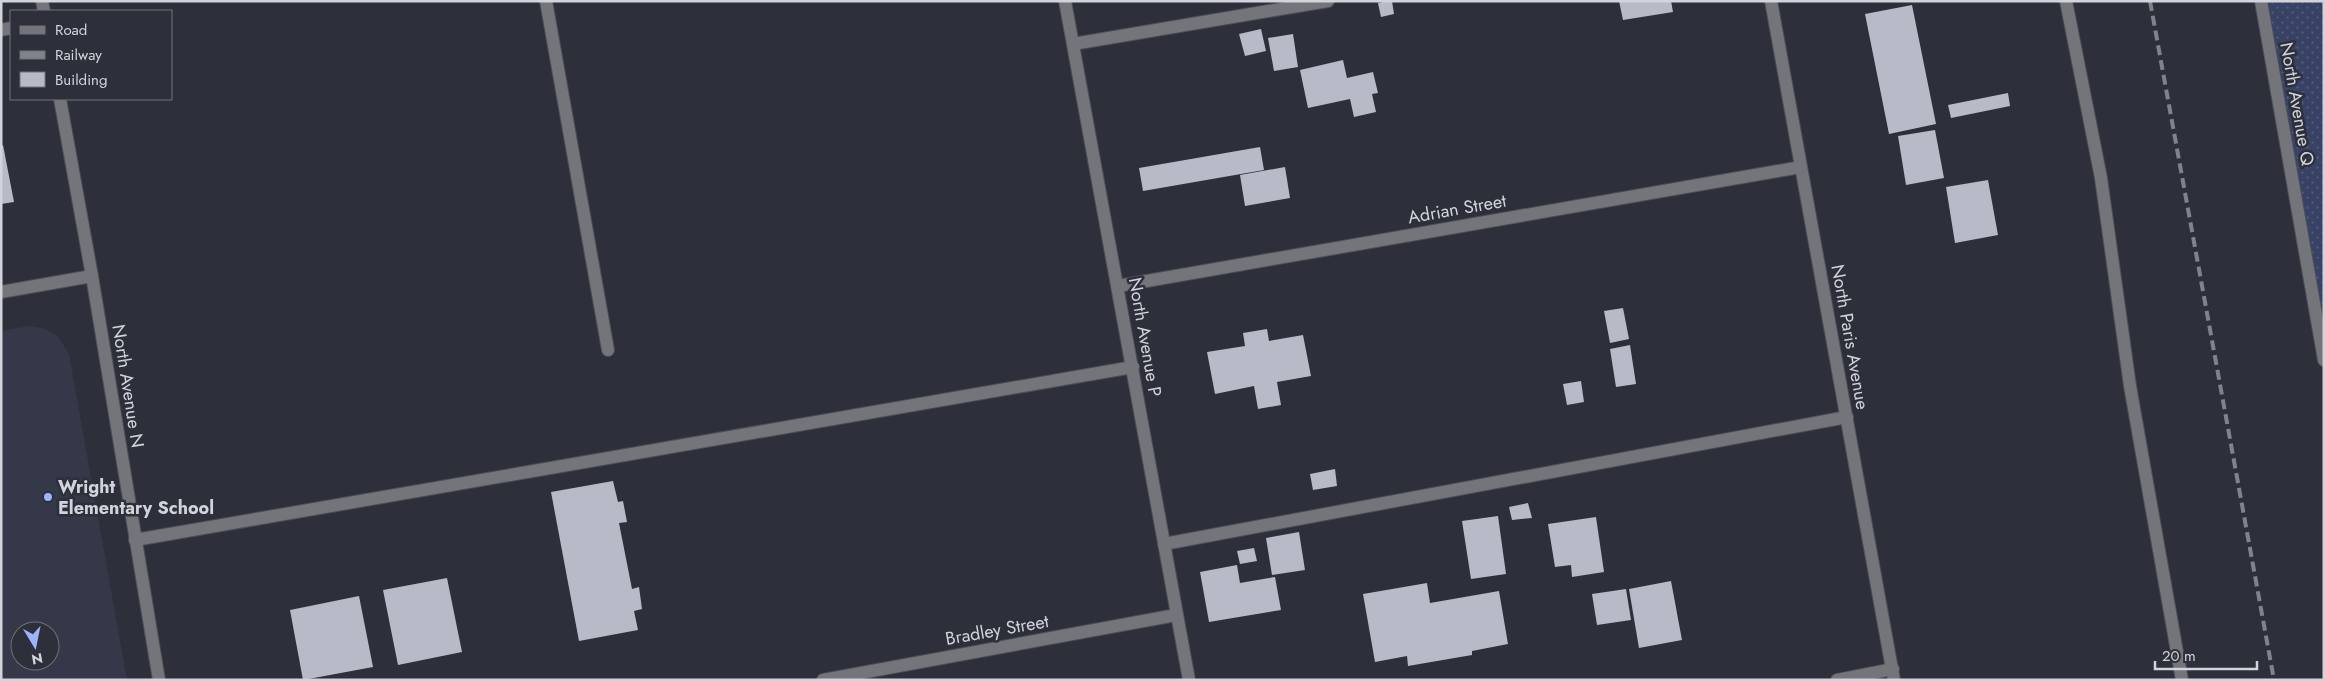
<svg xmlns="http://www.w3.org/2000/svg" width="2325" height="681" viewBox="0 0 2325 681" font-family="Jost,sans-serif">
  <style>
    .built { fill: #343848; fill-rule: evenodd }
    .grass { fill: url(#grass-dots) }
    .building { fill: #b6bbc7 }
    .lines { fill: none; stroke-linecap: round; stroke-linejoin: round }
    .minor-casing { stroke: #4b4e57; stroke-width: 14 }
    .minor { stroke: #73757a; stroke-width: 12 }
    .rail { stroke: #81838c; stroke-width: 4; stroke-dasharray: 10 5; stroke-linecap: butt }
    .poi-dot { fill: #9eb3fd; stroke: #2d303a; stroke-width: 2 }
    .labels { text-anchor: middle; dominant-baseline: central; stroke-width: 5; stroke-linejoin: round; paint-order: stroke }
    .street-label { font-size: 18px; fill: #d2d4db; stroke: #2d303a }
    .poi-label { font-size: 18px; font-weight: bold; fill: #d2d4db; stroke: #2d303a; text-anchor: start }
  </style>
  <defs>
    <pattern id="grass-dots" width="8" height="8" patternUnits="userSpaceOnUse" patternTransform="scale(1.25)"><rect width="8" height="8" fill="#384265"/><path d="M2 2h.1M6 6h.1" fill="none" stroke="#545c7a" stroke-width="1.8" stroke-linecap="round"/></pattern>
  </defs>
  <rect width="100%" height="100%" fill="#2d303a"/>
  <path class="built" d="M29,326L42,328L57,335L69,354L127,680H1V331ZM20,631H50V661H20Z"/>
  <polygon class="grass" points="2261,1 2324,1 2324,366"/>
  <g class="building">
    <polygon points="1388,1 1392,1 1394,14 1381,17 1378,3"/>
    <polygon points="1619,1 1671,1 1673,12 1623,20"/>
    <polygon points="1912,5 1936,124 1889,134 1865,14"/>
    <polygon points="1261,29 1266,51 1245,56 1239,34"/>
    <polygon points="1293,34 1298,67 1274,71 1268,38"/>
    <polygon points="1343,60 1347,78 1373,72 1378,93 1372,94 1376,112 1354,117 1350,99 1308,108 1300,70"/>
    <polygon points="2008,93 2010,106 1951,118 1948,105"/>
    <polygon points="1935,130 1944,178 1906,185 1898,136"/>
    <polygon points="3,145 14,202 1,204 1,146"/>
    <polygon points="1260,147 1264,170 1143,191 1139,168"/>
    <polygon points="1285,167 1290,198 1245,206 1240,175"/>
    <polygon points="1988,180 1998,235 1955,243 1946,187"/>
    <polygon points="1623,308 1629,339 1610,343 1604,311"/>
    <polygon points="1267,329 1269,341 1303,335 1311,376 1277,382 1281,405 1258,409 1254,386 1215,394 1207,352 1245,346 1243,333"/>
    <polygon points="1630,345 1636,384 1616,387 1610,349"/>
    <polygon points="1581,381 1584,402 1567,405 1563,384"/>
    <polygon points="1335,469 1337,486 1313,490 1310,474"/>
    <polygon points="613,481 618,502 623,501 627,522 619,523 632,589 639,587 642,609 634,611 638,630 579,641 551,492"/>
    <polygon points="1528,503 1532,518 1512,520 1509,507"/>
    <polygon points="1498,516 1506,574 1471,579 1462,521"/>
    <polygon points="1596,517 1604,572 1572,577 1571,565 1555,567 1548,524"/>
    <polygon points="1299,532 1305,570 1272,575 1266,538"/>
    <polygon points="1254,548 1257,561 1240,564 1237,551"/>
    <polygon points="1237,565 1240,583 1275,577 1281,610 1209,622 1200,572"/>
    <polygon points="447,578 462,652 398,665 383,590"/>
    <polygon points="1671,581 1682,640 1639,648 1629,589"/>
    <polygon points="1427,583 1430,603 1499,591 1508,644 1472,651 1472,655 1408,666 1407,656 1375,662 1363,594"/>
    <polygon points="1626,589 1631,620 1597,625 1592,594"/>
    <polygon points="359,596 373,667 303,680 290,610"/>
  </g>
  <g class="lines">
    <g class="minor-casing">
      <g id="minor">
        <polyline points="42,1 44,11"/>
        <polyline points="546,1 608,350"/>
        <polyline points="1065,1 1189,680"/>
        <polyline points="1771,1 1894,680"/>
        <polyline points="2066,1 2101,178 2130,386 2182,680"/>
        <polyline points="2261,1 2324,360"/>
        <polyline points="1,30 11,28"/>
        <polyline points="1073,44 1328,1"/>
        <polyline points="60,99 92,276 159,680"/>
        <polyline points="1118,286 1801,167"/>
        <polyline points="1,292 92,276"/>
        <polyline points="135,540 1133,367"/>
        <polyline points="1164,544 1847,417"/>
        <polyline points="823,680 1176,615"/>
        <polyline points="1837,680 1893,669"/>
      </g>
    </g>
    <use href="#minor" class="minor"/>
    <polyline class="rail" points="2150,1 2274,680"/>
  </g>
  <circle class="poi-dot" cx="48" cy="497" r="5"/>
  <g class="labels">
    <g class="street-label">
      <text transform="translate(2297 104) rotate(80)">North Avenue Q</text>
      <text transform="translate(1457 209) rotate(-10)">Adrian Street</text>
      <text transform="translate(1145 337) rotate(80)">North Avenue P</text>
      <text transform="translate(1850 337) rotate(80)">North Paris Avenue</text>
      <text transform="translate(128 386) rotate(81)">North Avenue N</text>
      <text transform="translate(997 630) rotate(-10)">Bradley Street</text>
    </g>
    <g class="poi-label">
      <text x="58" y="487">Wright<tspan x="58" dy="21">Elementary School</tspan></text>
    </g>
  </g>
  <rect width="2325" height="681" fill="none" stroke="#d2d4db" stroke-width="5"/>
  <rect x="10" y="10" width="162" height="90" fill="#2d303a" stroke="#6f727a"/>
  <rect x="20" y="26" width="25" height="8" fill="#73757a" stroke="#6f727a"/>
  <text x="55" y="35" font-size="15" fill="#d2d4db">Road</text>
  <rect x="20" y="51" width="25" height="8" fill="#81838c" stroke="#6f727a"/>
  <text x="55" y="60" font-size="15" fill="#d2d4db">Railway</text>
  <rect x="20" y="72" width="25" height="15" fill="#b6bbc7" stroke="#6f727a"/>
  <text x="55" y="85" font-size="15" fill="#d2d4db">Building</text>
  <g transform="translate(35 646) rotate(170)"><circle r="24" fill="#2d303a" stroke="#6f727a"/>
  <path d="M0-4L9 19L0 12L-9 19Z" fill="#9eb3fd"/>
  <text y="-8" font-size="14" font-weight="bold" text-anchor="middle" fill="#d2d4db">N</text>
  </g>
  <path d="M2155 661v8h102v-8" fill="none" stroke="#d2d4db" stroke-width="2.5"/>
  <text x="2162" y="661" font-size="15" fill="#d2d4db" stroke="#2d303a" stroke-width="4" paint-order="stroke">20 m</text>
</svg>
